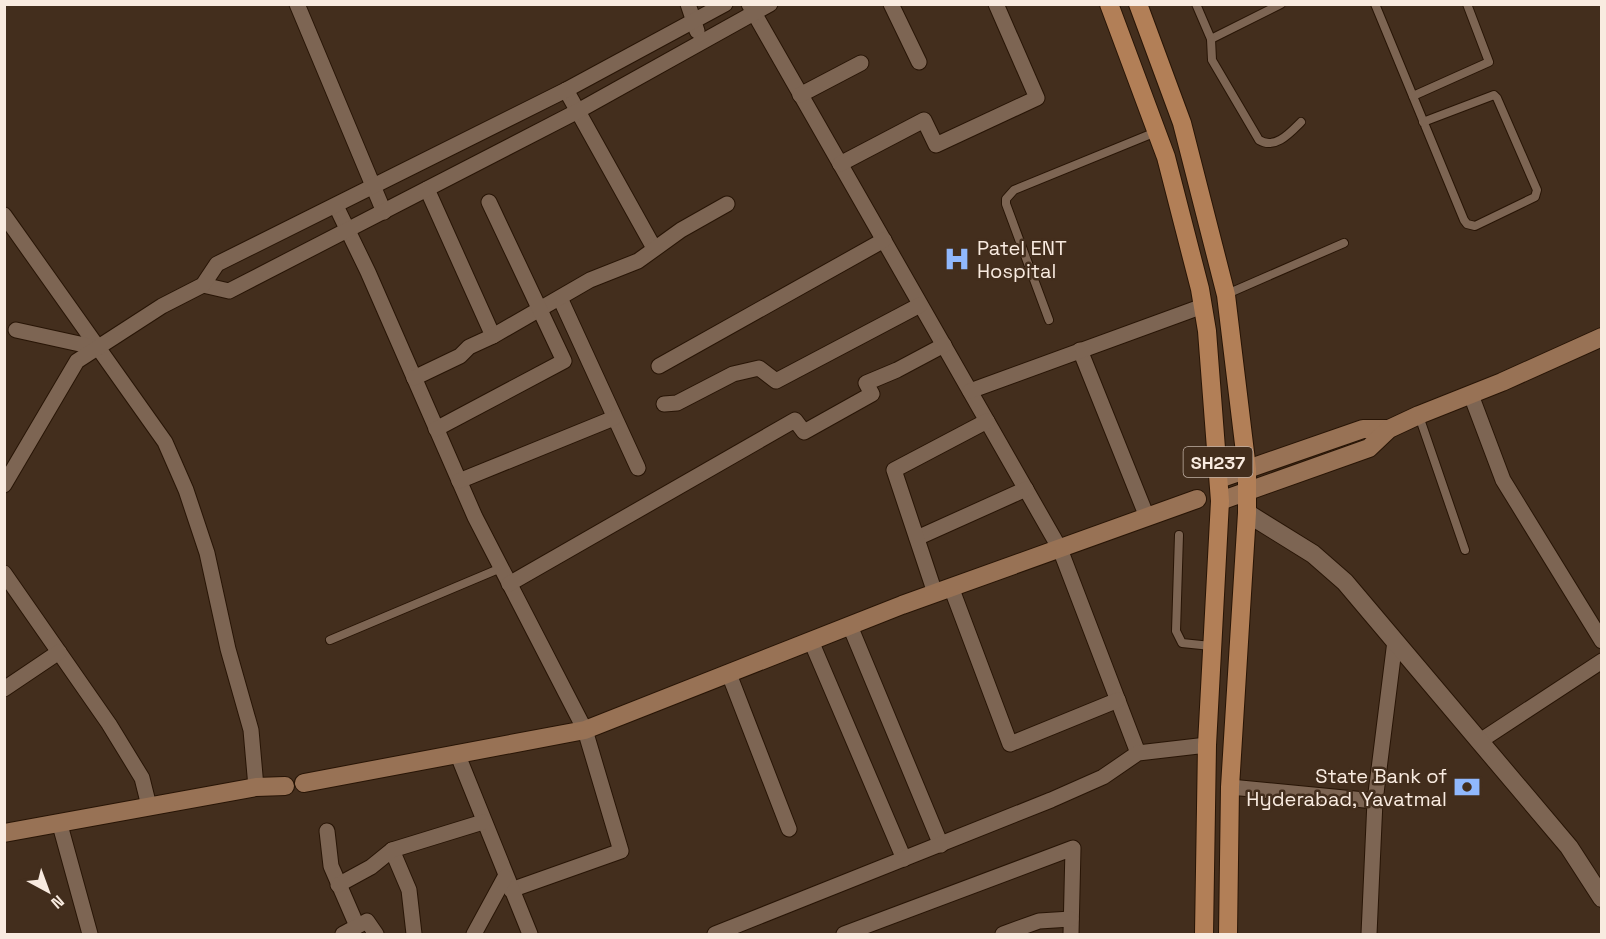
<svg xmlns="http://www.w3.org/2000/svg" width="1606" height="939" viewBox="0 0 1606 939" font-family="'Space Grotesk',sans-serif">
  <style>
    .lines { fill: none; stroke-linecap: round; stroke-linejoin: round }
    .service-casing { stroke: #281506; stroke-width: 10 }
    .minor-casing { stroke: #281506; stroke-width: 17 }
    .tertiary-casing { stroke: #281506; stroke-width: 20 }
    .secondary-casing { stroke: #281506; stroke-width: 20 }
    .primary-casing { stroke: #281506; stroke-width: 20 }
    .service { stroke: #7d6553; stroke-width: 8 }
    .minor { stroke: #7d6553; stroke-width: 15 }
    .tertiary { stroke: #7d6553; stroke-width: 18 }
    .secondary { stroke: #987255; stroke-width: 18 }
    .primary { stroke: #b27f57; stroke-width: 18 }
    .labels { text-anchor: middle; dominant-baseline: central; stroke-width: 5; stroke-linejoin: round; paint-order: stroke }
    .shield { fill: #432e1d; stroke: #c2b2a6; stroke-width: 1.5 }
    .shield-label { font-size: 18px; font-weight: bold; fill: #f9ebe0 }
    .poi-label { font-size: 20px; fill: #f9ebe0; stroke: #432e1d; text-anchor: start }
  </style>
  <rect width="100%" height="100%" fill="#432e1d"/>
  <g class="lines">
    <g class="service-casing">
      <g id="service">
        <polyline points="1196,4 1211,39 1281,4"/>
        <polyline points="1375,4 1464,220 1467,224 1475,226 1535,197 1537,190 1497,98 1494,95 1423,122"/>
        <path d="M1211,39L1212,60L1259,140C1275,150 1290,133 1301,122"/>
        <polyline points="1413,96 1489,62 1467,4"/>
        <polyline points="1227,294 1344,243"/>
        <polyline points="1049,320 1006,204 1006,199 1014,190 1156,132"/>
        <polyline points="1419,416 1465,550"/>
        <polyline points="1179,535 1176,631 1182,643 1211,646"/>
        <polyline points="330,640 501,568"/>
      </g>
    </g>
    <g class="minor-casing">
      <g id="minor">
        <polyline points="297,4 384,212"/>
        <polyline points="688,4 697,31"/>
        <polyline points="749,4 1060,549 1138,753"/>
        <polyline points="891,4 919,62"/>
        <polyline points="566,90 654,248"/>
        <polyline points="800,95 861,63"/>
        <polyline points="840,164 924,120 936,145 1037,98 996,4"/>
        <polyline points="427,189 493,336"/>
        <polyline points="336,206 368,272 475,517 585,730 621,851 511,890"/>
        <polyline points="4,215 165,442 186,490 207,553 228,649 251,730 256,787"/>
        <polyline points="203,285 229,291 578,111 770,4"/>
        <polyline points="560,298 638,468"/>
        <polyline points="16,330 98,348"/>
        <polyline points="1080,350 1147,517"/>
        <polyline points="659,366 884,240"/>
        <polyline points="414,378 460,356 469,347 493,336 590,280 638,261 681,230 727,204"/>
        <polyline points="970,391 1203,306"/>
        <polyline points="1471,395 1503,480 1602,641"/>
        <polyline points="664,404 677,403 733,374 759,368 776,381 920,305"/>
        <polyline points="436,429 564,361 489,202"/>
        <polyline points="459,481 614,418"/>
        <polyline points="4,485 77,361 162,306 203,285 217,264 566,90 725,4"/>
        <polyline points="917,538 1026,489"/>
        <polyline points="4,573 109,724 142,778 149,806"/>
        <polyline points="509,584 795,420 804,432 872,394 866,383 897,370 944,345"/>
        <polyline points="951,587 1010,744 1118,700"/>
        <polyline points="935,593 894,470 987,421"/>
        <polyline points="850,626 941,845"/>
        <polyline points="811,641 904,859"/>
        <polyline points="729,674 789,829"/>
        <polyline points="4,689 59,652"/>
        <polyline points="1480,741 1602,661"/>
        <polyline points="457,753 530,934"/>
        <polyline points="1230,787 1375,801"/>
        <polyline points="60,825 90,934"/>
        <polyline points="327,831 331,866 357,926"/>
        <polyline points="392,850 409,890 414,934"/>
        <polyline points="338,885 371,867 392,850 483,822"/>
        <polyline points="343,934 367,921 376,934"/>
        <polyline points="474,934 505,877"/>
        <polyline points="715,934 1051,800 1103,777 1138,753 1207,745"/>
        <polyline points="844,934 1073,848 1071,934"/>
        <polyline points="1003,934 1039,921 1071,919"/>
        <polyline points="1369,934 1375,801 1395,641"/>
      </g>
    </g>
    <g class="tertiary-casing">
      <polyline id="tertiary" points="1247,513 1313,554 1345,582 1569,847 1602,898"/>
    </g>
    <g class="secondary-casing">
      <g id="secondary">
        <polyline points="1219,479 1363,429 1389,429"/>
        <polyline points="1220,501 1369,448 1389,429 1419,415 1502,382 1602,337"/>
        <polyline points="304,783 585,730 902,605 1197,499"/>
        <polyline points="4,833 256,787 285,786"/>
      </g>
    </g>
    <g class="primary-casing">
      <g id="primary">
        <polyline points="1109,4 1166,157 1200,289 1207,331 1220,501 1207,745 1204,934"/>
        <polyline points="1138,4 1182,123 1226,295 1247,469 1247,513 1230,787 1228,934"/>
      </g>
    </g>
    <use href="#service" class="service"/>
    <use href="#minor" class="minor"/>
    <use href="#tertiary" class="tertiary"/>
    <use href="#secondary" class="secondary"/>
    <use href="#primary" class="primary"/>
  </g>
  <defs>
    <g id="hospital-bare" transform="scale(2.07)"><path d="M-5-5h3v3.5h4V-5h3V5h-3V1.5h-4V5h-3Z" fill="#90b8fd" stroke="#432e1d" stroke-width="2.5" paint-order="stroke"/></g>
    <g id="bank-bare" transform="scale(2.07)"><path d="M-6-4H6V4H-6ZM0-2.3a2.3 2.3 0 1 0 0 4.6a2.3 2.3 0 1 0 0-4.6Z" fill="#90b8fd" stroke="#432e1d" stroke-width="2.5" paint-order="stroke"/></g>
  </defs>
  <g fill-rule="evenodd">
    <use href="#hospital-bare" x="957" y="259"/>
    <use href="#bank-bare" x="1467" y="787"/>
  </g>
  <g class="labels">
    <rect class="shield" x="1183.5" y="447" width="69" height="30" rx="4.5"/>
    <g class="shield-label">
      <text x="1218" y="462">SH237</text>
    </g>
    <g class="poi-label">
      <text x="977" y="248">Patel ENT<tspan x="977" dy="23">Hospital</tspan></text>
      <text x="1447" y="776" text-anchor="end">State Bank of<tspan x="1447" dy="23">Hyderabad, Yavatmal</tspan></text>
    </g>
  </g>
  <rect width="1606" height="939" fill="none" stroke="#f9ebe0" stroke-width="12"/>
  <g transform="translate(48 891) rotate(139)" stroke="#432e1d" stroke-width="4.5" paint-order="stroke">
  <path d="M0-4.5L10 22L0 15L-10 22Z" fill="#f9ebe0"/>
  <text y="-9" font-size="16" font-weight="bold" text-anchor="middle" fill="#f9ebe0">N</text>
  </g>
</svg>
